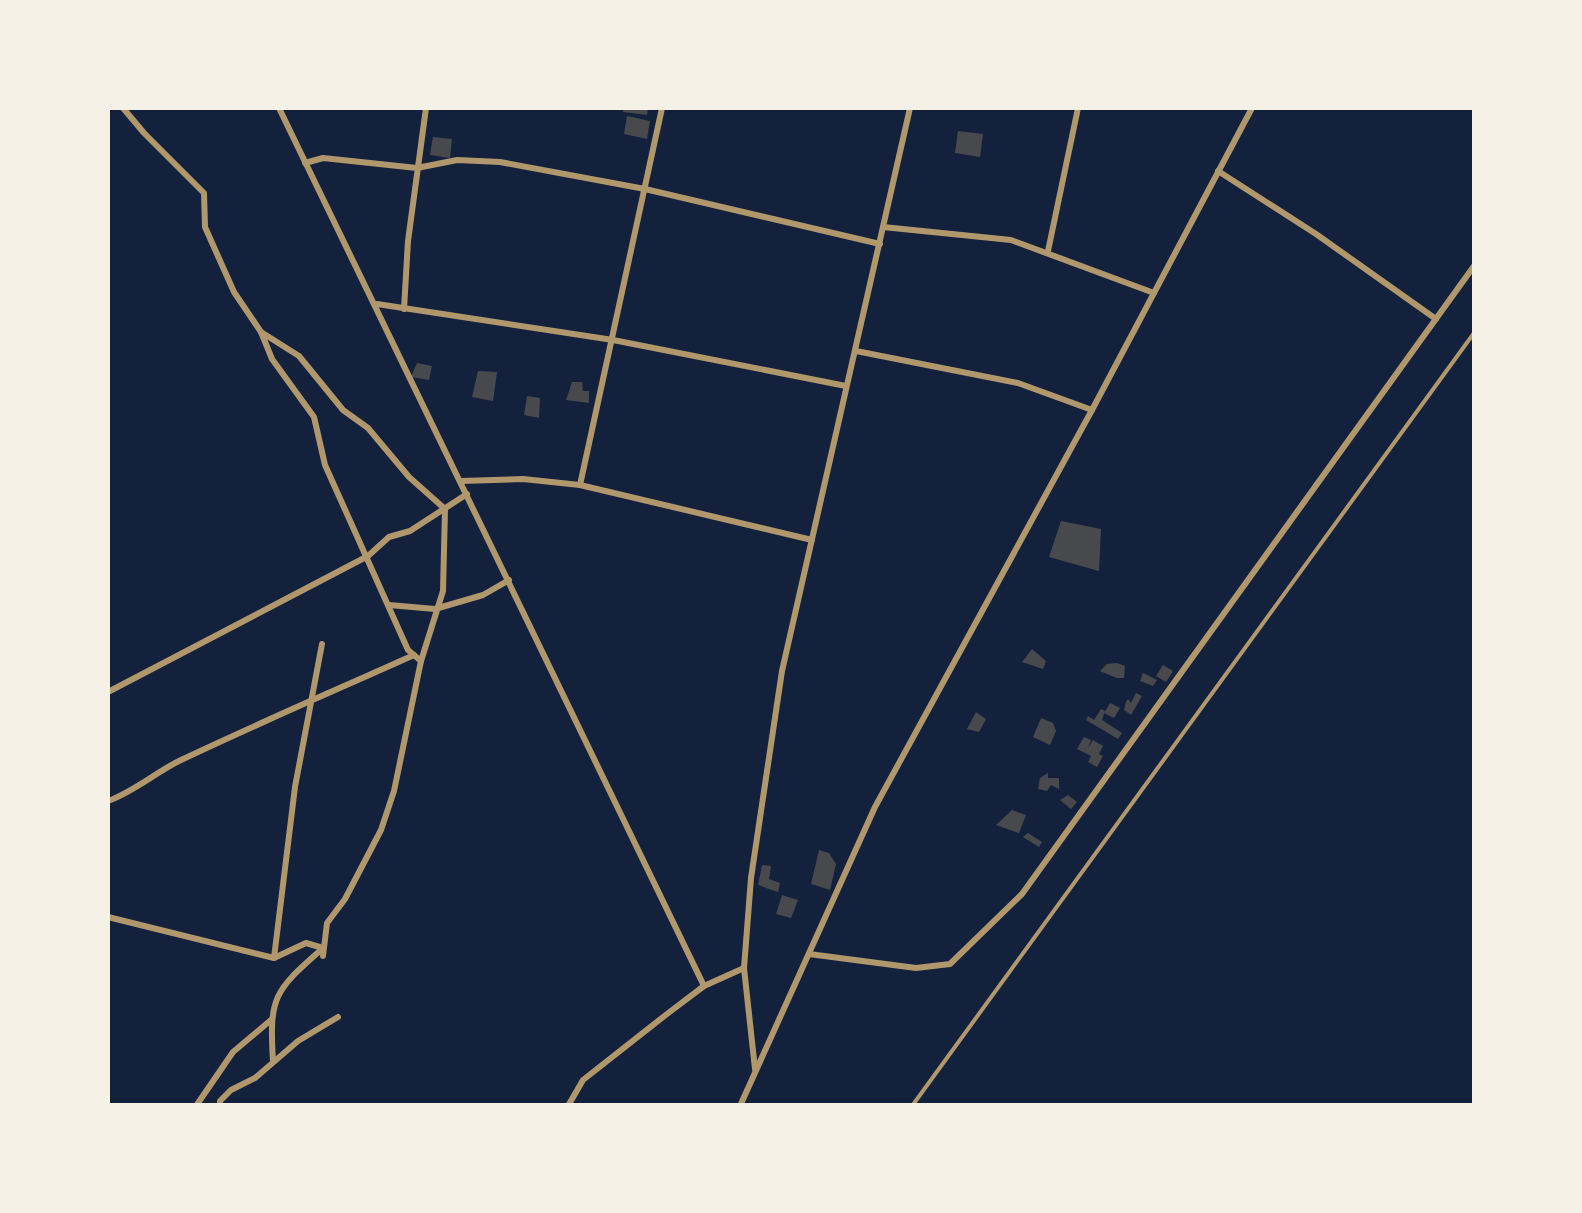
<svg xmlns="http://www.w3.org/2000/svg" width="1582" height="1213" viewBox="0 0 1582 1213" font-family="Cabin,sans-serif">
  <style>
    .building { fill: #48494c }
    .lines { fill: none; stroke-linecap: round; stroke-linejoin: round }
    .service { stroke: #b1986c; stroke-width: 4 }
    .minor { stroke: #b1986c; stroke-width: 6 }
  </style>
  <rect width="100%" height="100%" fill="#14213d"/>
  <g class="building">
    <polygon points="624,108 648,108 647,115 623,112"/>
    <polygon points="627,116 650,121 647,139 624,134"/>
    <polygon points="958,131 983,134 980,157 955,153"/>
    <polygon points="433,137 452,139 450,158 430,155"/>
    <polygon points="417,363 432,366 429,380 411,377"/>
    <polygon points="478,371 497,372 493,401 472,397"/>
    <polygon points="572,382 582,382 583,391 589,391 589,403 566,400"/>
    <polygon points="527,396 540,398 539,418 524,415"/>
    <polygon points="1061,521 1101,529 1099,571 1049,557"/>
    <polygon points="1032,649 1046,661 1043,669 1022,662"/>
    <polygon points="1117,663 1125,666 1124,678 1117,678 1100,671 1107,664"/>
    <polygon points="1163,665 1173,671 1166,682 1156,676"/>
    <polygon points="1143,673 1157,680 1153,686 1140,681"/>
    <polygon points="1136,693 1142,696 1131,715 1124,710 1126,702 1128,699 1131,703"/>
    <polygon points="1110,703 1120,708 1114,718 1104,713"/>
    <polygon points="1101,709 1105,711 1102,720 1122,733 1118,739 1086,720 1088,716 1094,720"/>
    <polygon points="976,712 986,719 979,732 967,729"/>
    <polygon points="1041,718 1053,723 1056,731 1050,745 1033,737"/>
    <polygon points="1084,737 1091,740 1088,748 1093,740 1103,746 1099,754 1103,756 1097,767 1088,762 1091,756 1077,749"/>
    <polygon points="1048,773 1048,778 1059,778 1059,789 1051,785 1047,791 1038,789 1040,778"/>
    <polygon points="1068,795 1077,802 1071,809 1060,800"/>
    <polygon points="1012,810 1026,815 1019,833 996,825"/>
    <polygon points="1028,833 1042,842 1039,847 1023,837"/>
    <polygon points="819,850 829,853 836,864 830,890 811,884"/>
    <polygon points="762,865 771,866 769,879 780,883 778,892 758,885"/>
    <polygon points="782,895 798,900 791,918 776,914"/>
  </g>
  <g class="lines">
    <polyline class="service" points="912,1106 1474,333"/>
    <g class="minor">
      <polyline points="123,108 144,133 204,193 205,227 234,292 261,332 272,359 314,417 325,465 408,650 421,661"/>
      <polyline points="279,108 704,986"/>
      <polyline points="305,163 323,158 417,168 457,160 500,162 645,189 880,244"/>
      <polyline points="1218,171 1316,234 1436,319"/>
      <polyline points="883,227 1011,240 1154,293"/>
      <polyline points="1048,251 1078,108"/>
      <polyline points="377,304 613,340 846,386"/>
      <polyline points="404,309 408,241 426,108"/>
      <polyline points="261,332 299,356 343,410 368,428 409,477 445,509 443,591 421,661 394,791 381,830 345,899 327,923 323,956"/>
      <polyline points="856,351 1018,383 1092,410"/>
      <polyline points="461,481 523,479 580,485 812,540"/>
      <polyline points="580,485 662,108"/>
      <polyline points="389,605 435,609 483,595 509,580"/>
      <polyline points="322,644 295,787 274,958 306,943 323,948"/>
      <polyline points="108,692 368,556 389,537 410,531 467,494"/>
      <path d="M108,801C135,791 156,772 181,760C259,723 336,690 414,655"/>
      <polyline points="108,917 274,958"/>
      <polyline points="809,954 916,968 950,964 1022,894 1474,266"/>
      <path d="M273,1061C269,997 274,991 322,949"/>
      <polyline points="755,1069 744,968 751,878 782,671 910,108"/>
      <polyline points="196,1106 233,1052 271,1020"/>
      <polyline points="220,1106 220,1101 231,1090 255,1078 298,1041 338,1017"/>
      <polyline points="568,1106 583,1080 667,1014 704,986 744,968"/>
      <polyline points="740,1106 875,807 1092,410 1252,108"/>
    </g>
  </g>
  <rect width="1582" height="1213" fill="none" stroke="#f6f1e7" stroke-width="220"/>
</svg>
